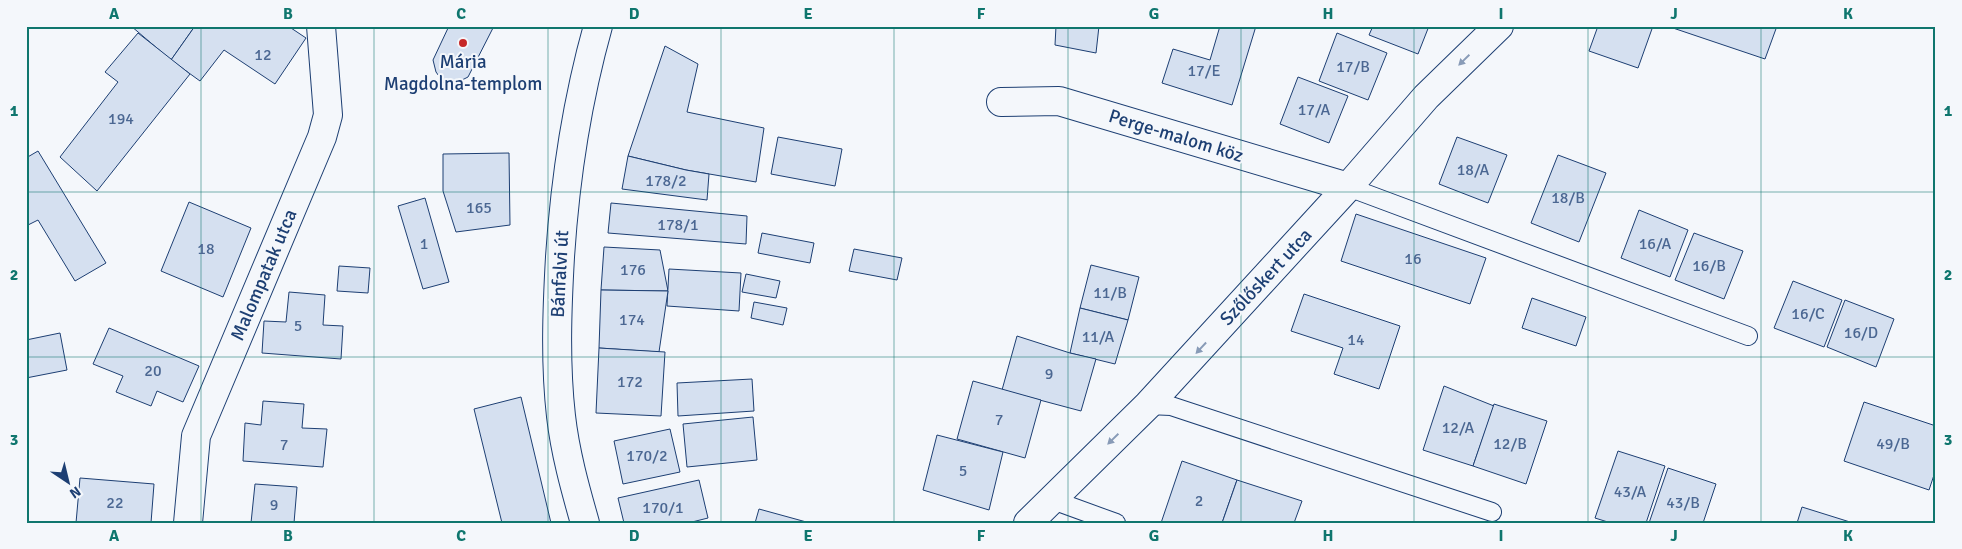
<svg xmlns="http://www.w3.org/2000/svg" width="1962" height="549" viewBox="0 0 1962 549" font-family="Signika,sans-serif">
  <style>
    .building { fill: #d5e0f0; stroke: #1d3f73 }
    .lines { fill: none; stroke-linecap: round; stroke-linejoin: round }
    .lane-casing { stroke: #1d3f73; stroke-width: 20 }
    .street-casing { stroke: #1d3f73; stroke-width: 30 }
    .secondary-casing { stroke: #1d3f73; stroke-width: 30 }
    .lane { stroke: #f4f7fb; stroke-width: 18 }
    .street { stroke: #f4f7fb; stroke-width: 28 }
    .secondary { stroke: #f4f7fb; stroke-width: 28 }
    .oneway { fill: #889bb7 }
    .grid { fill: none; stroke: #0f766e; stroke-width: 1; stroke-opacity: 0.55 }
    .poi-dot { fill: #c62828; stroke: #f4f7fb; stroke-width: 2 }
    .labels { text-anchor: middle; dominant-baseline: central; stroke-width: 4; stroke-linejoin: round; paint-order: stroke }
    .number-label { font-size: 16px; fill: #4b6792 }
    .poi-label { font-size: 19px; fill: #1d3f73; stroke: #f4f7fb }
    .street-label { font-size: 19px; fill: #1d3f73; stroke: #f4f7fb }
    .neatline { fill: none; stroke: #0f766e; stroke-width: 2 }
    .grid-label { font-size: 16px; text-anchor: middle; font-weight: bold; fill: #0f766e }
  </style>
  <rect width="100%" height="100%" fill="#f4f7fb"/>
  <g class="building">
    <polygon points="131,26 195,26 171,60"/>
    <polygon points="195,26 288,26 306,38 275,84 224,50 200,81 171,60"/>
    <polygon points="449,26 494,26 468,77 456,83 444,83 436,72 433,60"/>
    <polygon points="1056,26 1099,26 1096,53 1055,45"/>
    <polygon points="1220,26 1256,26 1232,105 1162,83 1173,49 1210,60"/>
    <polygon points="1373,26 1429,26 1418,54 1369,35"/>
    <polygon points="1598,26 1653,26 1638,68 1589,51"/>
    <polygon points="1667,26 1777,26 1765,59"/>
    <polygon points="138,33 190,74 97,191 60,157 118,82 105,72"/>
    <polygon points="1337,33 1387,53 1368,100 1319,81"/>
    <polygon points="665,46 698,64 687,112 764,128 756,182 686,170 628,156"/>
    <polygon points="1298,77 1348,96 1329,143 1280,124"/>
    <polygon points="778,137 842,149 835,186 771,174"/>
    <polygon points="1457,137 1507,155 1488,203 1439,184"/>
    <polygon points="38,151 106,263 75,281 38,220 26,226 26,158"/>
    <polygon points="509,153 510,225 456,232 443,191 443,154"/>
    <polygon points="1558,155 1606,173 1579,242 1531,223"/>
    <polygon points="628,156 686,170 709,174 707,200 622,189"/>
    <polygon points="425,198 449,282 423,289 398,206"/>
    <polygon points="189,202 251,228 223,297 161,271"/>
    <polygon points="611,203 747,216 746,244 608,233"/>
    <polygon points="1639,210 1688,230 1670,277 1621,258"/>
    <polygon points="1356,214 1486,258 1470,304 1341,261"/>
    <polygon points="762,233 814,243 810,263 758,253"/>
    <polygon points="1694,233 1743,251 1724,299 1675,280"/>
    <polygon points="604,247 660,250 668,291 601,290"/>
    <polygon points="854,249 902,258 897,280 849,271"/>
    <polygon points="1091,265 1139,277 1128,320 1080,308"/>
    <polygon points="339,266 370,268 368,293 337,291"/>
    <polygon points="669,269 741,273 739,311 667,306"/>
    <polygon points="746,274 780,281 776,298 742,292"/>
    <polygon points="1793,281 1842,300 1824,347 1774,328"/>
    <polygon points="601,290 668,291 659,352 599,348"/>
    <polygon points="289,292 325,295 323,325 343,326 341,359 262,353 264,321 286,322"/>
    <polygon points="1304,294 1400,326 1379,389 1334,374 1343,348 1291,331"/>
    <polygon points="1532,298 1586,317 1576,346 1522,328"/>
    <polygon points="1845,300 1894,319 1876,367 1827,347"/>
    <polygon points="754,302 787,308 783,325 751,318"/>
    <polygon points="1080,308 1128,320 1115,364 1070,353"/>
    <polygon points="109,328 199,366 183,402 157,391 151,406 116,392 123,376 93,364"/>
    <polygon points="60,333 67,370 26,378 26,340"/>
    <polygon points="1017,336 1070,353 1096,359 1081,411 1002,390"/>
    <polygon points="599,348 665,352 661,416 596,413"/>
    <polygon points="752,379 754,411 678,416 677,383"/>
    <polygon points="973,381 1041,400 1025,458 957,439"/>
    <polygon points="1444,386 1494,406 1473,466 1423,450"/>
    <polygon points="521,397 551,523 502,523 474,409"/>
    <polygon points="263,401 304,404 302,428 327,429 323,467 243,461 245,423 261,425"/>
    <polygon points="1864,402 1936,426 1936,469 1929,490 1844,461"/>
    <polygon points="1494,404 1547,421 1526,484 1473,466"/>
    <polygon points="753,417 757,460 687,467 683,424"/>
    <polygon points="670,429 680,472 623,484 614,441"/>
    <polygon points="937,435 1003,452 989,510 923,490"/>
    <polygon points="1618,451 1665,466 1646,523 1611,523 1595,518"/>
    <polygon points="1182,461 1237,480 1222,523 1161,523"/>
    <polygon points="1668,468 1716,484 1703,523 1649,523"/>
    <polygon points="80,478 154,484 151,523 76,523"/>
    <polygon points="699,480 708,518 688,523 624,523 618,498"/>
    <polygon points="1237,480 1302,501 1294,523 1222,523"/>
    <polygon points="255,484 297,487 294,523 251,523"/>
    <polygon points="1802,507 1850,522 1797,523"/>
    <polygon points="759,509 810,523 755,523"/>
  </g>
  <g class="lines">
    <g class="lane-casing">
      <g id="lane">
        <polyline points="1348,187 1748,336"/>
        <polyline points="1148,405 1171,406 1492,512"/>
        <polyline points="1050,499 1116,523"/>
      </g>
    </g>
    <g class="street-casing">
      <g id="street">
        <polyline points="1001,102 1059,101 1348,187"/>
        <polyline points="188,523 196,436 322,137 328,115 321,26"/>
        <polyline points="1028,523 1148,405 1348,187 1426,97 1499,26"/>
      </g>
    </g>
    <g class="secondary-casing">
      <path id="secondary" d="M585,523C575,488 565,452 561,416C555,363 557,310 560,257C565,180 577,101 598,26"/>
    </g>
    <use href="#lane" class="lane"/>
    <use href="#street" class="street"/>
    <use href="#secondary" class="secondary"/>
  </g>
  <defs><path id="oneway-solid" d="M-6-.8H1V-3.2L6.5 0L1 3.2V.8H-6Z" transform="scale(1.25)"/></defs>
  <g class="oneway">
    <use href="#oneway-solid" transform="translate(1464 60) rotate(136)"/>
    <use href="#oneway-solid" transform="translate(1201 348) rotate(133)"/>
    <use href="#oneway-solid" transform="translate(1113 439) rotate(136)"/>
  </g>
  <path class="grid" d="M201,26V523M374,26V523M548,26V523M721,26V523M894,26V523M1068,26V523M1241,26V523M1414,26V523M1588,26V523M1761,26V523M26,192H1936M26,357H1936"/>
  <circle class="poi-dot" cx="463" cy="43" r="5"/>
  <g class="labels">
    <g class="number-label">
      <text x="263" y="55">12</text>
      <text x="1353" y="67">17/B</text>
      <text x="1204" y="71">17/E</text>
      <text x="1314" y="110">17/A</text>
      <text x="121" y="119">194</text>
      <text x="1473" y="170">18/A</text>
      <text x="666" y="181">178/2</text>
      <text x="1568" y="198">18/B</text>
      <text x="479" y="208">165</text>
      <text x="678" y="225">178/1</text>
      <text x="424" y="244">1</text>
      <text x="1655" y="244">16/A</text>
      <text x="206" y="249">18</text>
      <text x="1413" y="259">16</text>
      <text x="1709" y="266">16/B</text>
      <text x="633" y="270">176</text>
      <text x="1110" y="293">11/B</text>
      <text x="1808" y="314">16/C</text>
      <text x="632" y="320">174</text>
      <text x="298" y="326">5</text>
      <text x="1861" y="333">16/D</text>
      <text x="1098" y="337">11/A</text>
      <text x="1356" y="340">14</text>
      <text x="153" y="371">20</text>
      <text x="1049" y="374">9</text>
      <text x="630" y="382">172</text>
      <text x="999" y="420">7</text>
      <text x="1458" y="428">12/A</text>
      <text x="1510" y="444">12/B</text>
      <text x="1893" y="444">49/B</text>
      <text x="284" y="445">7</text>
      <text x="647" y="456">170/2</text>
      <text x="963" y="471">5</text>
      <text x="1630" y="492">43/A</text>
      <text x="1199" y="501">2</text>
      <text x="115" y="503">22</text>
      <text x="1683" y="503">43/B</text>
      <text x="274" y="505">9</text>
      <text x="663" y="508">170/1</text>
    </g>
    <g class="poi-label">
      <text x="463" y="62">Mária<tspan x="463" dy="22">Magdolna-templom</tspan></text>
    </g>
    <g class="street-label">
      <text transform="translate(1176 136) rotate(17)">Perge-malom köz</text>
      <text transform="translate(560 274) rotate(-87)">Bánfalvi út</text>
      <text transform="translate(264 275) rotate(-67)">Malompatak utca</text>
      <text transform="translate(1266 277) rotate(-47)">Szőlőskert utca</text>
    </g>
  </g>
  <rect width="1962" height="549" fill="none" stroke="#f4f7fb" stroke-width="55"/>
  <g transform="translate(68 482) rotate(145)" stroke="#f4f7fb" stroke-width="4" paint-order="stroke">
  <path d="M0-4L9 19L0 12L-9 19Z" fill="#1d3f73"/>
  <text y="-8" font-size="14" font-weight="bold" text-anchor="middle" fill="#1d3f73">N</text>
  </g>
  <rect x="28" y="28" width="1906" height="494" class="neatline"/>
  <g class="grid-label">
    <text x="114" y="19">A</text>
    <text x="288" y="19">B</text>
    <text x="461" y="19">C</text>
    <text x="634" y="19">D</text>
    <text x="808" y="19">E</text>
    <text x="981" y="19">F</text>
    <text x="1154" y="19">G</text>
    <text x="1328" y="19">H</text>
    <text x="1501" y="19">I</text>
    <text x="1674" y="19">J</text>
    <text x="1848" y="19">K</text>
    <text x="14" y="116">1</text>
    <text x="1948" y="116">1</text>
    <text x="14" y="280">2</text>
    <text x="1948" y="280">2</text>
    <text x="14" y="445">3</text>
    <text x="1948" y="445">3</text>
    <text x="114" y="541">A</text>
    <text x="288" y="541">B</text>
    <text x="461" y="541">C</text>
    <text x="634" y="541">D</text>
    <text x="808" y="541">E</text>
    <text x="981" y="541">F</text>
    <text x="1154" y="541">G</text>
    <text x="1328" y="541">H</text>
    <text x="1501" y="541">I</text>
    <text x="1674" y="541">J</text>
    <text x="1848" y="541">K</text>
  </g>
</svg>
